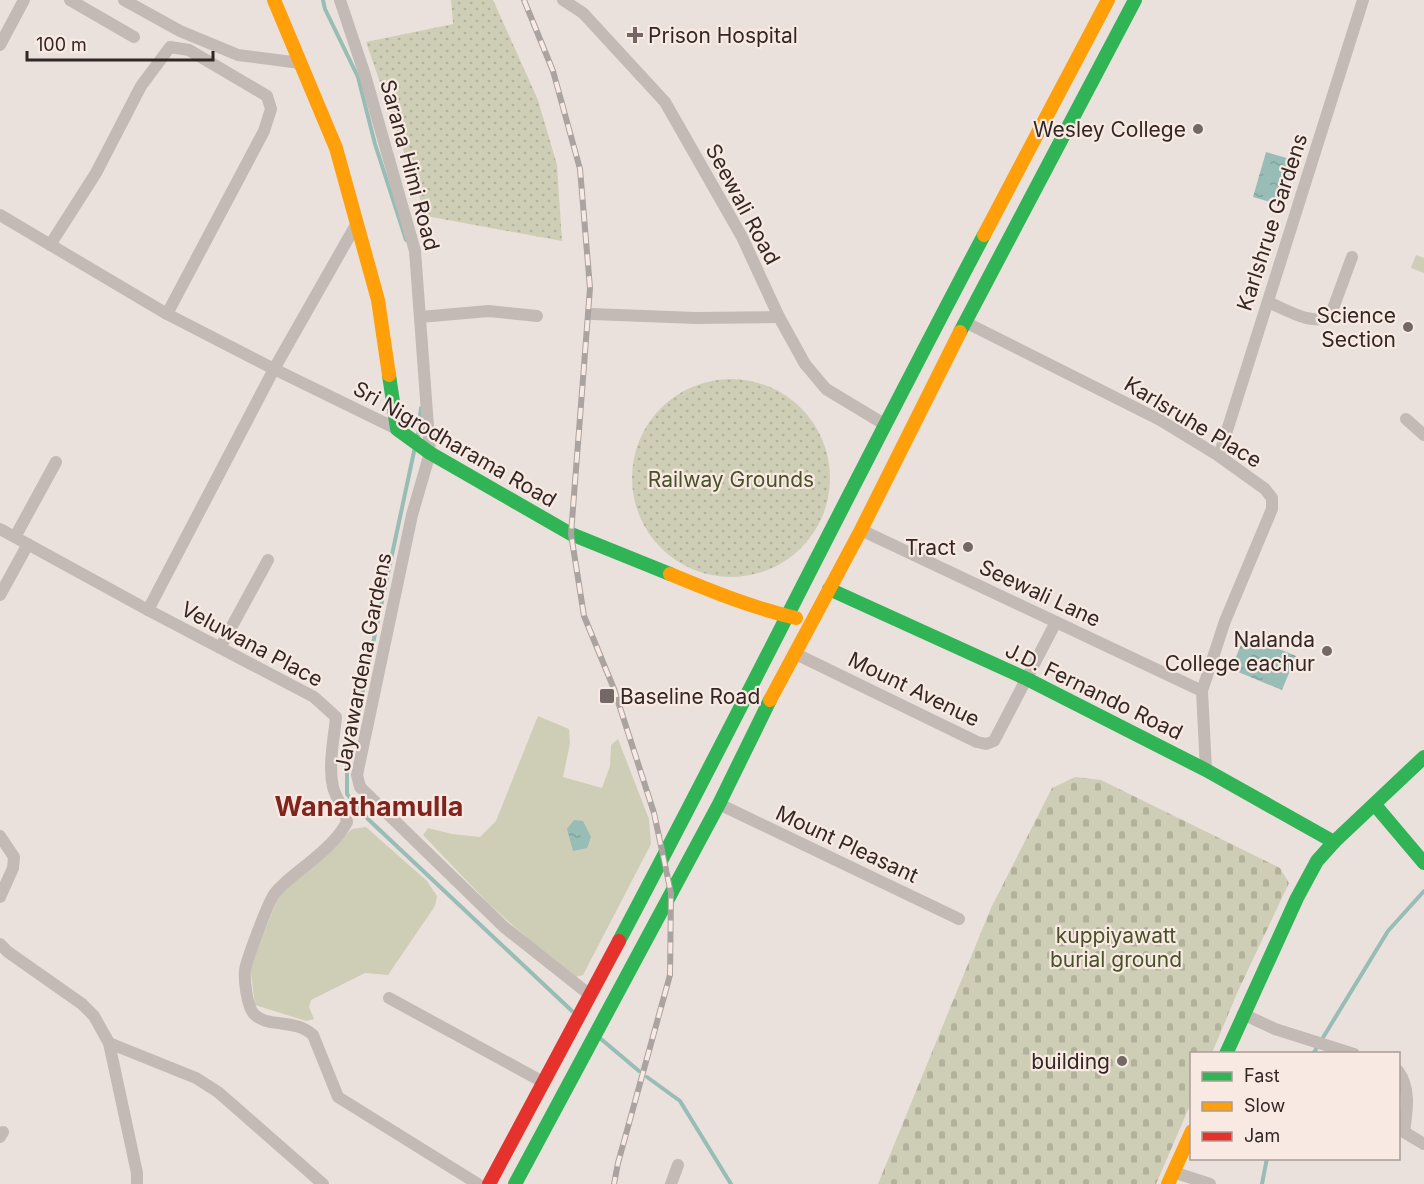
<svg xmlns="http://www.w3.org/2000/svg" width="1424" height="1184" viewBox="0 0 1424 1184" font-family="Inter,sans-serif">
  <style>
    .grass { fill: #ceceb6 }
    .cemetery { fill: url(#cemetery-stones) }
    .park { fill: url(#park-dots) }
    .water { fill: url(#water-ripples) }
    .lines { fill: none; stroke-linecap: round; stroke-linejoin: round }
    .stream { stroke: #98bdb6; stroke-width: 4 }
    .street { stroke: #c3bab6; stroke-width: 12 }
    .fast { stroke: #30b455; stroke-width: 14 }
    .slow { stroke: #ff9f0a; stroke-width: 14 }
    .jam { stroke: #e5322d; stroke-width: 14 }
    .rail-casing { stroke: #aaa3a0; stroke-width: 6 }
    .rail { stroke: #f8eae2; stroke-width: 4; stroke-dasharray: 11; stroke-linecap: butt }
    .poi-dot { fill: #736865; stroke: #f8eae2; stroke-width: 2 }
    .labels { text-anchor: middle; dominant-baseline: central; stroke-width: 4.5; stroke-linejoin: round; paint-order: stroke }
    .poi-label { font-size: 21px; fill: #332725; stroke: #f8eae2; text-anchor: end }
    .street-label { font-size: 21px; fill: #332725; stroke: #f8eae2 }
    .park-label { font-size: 21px; fill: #495129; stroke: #f8eae2 }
    .district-label { font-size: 27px; font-weight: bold; fill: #81241e; stroke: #f8eae2 }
  </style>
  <defs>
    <pattern id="cemetery-stones" width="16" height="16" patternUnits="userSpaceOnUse" patternTransform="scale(1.5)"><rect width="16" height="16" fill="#ceceb6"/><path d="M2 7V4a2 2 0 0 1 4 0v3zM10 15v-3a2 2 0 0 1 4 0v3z" fill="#b1b19c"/></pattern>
    <pattern id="park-dots" width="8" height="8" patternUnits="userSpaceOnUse" patternTransform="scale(1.5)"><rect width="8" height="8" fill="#ceceb6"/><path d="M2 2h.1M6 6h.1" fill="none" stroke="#b1b19c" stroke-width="1.8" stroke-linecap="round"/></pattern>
    <pattern id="water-ripples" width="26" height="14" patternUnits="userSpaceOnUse" patternTransform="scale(1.5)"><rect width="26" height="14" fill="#98bdb6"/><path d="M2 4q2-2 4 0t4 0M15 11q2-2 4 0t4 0" fill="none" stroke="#83a29c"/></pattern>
  </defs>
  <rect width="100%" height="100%" fill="#eae1dc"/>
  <g class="grass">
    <polygon points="1416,255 1424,258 1424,273 1411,268"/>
    <polygon points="538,716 569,729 570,744 563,777 602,788 610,766 611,745 618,739 649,819 651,844 583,975 575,977 559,967 488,903 423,835 428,828 452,834 480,837 496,821"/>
    <polygon points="366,827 427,881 437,896 435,906 388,975 365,973 311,1000 309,1007 314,1019 306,1021 255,1005 250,965 281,892 352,829"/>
  </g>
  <polygon class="cemetery" points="1075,777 1101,780 1280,868 1289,883 1238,991 1212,1053 1192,1054 1191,1103 1156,1184 878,1184 991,908 1052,788"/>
  <g class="park">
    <polygon points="451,0 493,0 538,100 557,165 562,241 426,216 366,42 453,24"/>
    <circle cx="731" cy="478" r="99"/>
  </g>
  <g class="water">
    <polygon points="1266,152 1294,160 1281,205 1253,197"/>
    <polygon points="1245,635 1296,656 1282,690 1231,669"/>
    <polygon points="574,820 583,821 591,837 587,848 573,851 567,829"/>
  </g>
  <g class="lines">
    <g class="stream">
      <polyline points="323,0 325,9 358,77 375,144 406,240"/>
      <polyline points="418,436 421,408"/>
      <polyline points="415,447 347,765 347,794 368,819 572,1011"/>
      <polyline points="601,1039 639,1071"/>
      <polyline points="1313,1054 1388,931 1424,891"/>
      <polyline points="647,1077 680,1101 731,1184"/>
      <polyline points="1262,1184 1267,1158"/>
    </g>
    <g class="street">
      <polyline points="70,0 134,37"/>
      <polyline points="124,0 180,31 238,55 300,63"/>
      <polyline points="340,0 365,75 415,251 430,453 412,515 357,775 360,787 504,927 590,995"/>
      <polyline points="563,0 583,13 665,102 742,237 779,317 805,364 826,389 884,424"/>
      <polyline points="0,45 24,0"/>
      <polyline points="0,215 167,314 274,369 397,429"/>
      <polyline points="50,245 96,173 141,86 170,47 189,50 267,96 271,109 264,131 167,314"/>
      <path d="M1268,302C1285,309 1317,329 1331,314L1352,257"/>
      <polyline points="592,314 696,318 779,317"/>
      <polyline points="420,317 489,311 537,316"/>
      <polyline points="965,322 1160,420 1219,456 1265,489 1272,498 1272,509 1225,621 1202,691 1206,770"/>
      <polyline points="1406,419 1424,435"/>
      <polyline points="1219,456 1363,0"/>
      <path d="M0,529L148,610L314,697L336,717C334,739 328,765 333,787C336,799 345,809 347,822C335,845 308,863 288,880C284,884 279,888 275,893C268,902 247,959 245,970C244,980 247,1007 254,1014C267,1028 294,1018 313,1035L338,1097L478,1184"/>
      <polyline points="861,530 1202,691"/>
      <polyline points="15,537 56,462"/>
      <polyline points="0,595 28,544"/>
      <polyline points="148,610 274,369 357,223"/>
      <polyline points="220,648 268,560"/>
      <polyline points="794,653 977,742 986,744 994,741 1056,622"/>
      <polyline points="719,804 959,919"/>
      <polyline points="0,836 14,857 13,868 0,897"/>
      <polyline points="0,944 8,952 82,1004 94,1016 109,1043 137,1173 137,1184"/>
      <polyline points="389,998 543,1082"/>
      <polyline points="1243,1014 1275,1029 1354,1054"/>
      <polyline points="109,1043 196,1078 218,1092 323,1184"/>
      <path d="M1398,1071C1411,1088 1407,1111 1404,1132L1424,1144"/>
      <polyline points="0,1137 3,1132"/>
      <polyline points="1173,1172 1210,1184"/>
      <polyline points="671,1184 678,1165"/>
    </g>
    <g class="fast">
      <polyline points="960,332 1135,0"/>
      <polyline points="389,375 397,429 430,453 571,534 670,574"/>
      <polyline points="829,589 1027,679 1206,770 1334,842"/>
      <polyline points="1375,805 1424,863"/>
      <path d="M619,941C743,707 860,469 984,235"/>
      <polyline points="1226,1054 1297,898 1317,861 1334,842 1424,757"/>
      <polyline points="515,1184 719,804 770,700"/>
    </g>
    <g class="slow">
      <polyline points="274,0 336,148 378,300 389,375"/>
      <polyline points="984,235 1108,0"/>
      <path d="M670,574C711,591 753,608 796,618"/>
      <polyline points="770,700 861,530 960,332"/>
      <polyline points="1168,1184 1192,1131"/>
    </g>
    <polyline class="jam" points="489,1184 619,941"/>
    <g class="rail-casing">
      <polyline id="rail" points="524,0 553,71 580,169 590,288 571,534 584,616 614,689 654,813 671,893 670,975 618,1163 614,1184"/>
    </g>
    <use href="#rail" class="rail"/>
  </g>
  <g class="poi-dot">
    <path d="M632 26h6v6h6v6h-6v6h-6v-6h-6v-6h6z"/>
    <circle cx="1198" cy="129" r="6"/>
    <circle cx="1408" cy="327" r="6"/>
    <circle cx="968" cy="547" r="6"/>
    <circle cx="1327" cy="651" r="6"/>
    <rect x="599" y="688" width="16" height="16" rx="3"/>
    <circle cx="1122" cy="1061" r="6"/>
  </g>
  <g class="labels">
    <g class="poi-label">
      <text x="648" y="35" text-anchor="start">Prison Hospital</text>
      <text x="1186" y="129">Wesley College</text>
      <text x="1396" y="315">Science<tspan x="1396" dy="24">Section</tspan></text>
      <text x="956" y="547">Tract</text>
      <text x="1315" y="639">Nalanda<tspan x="1315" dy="24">College eachur</tspan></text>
      <text x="620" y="696" text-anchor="start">Baseline Road</text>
      <text x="1110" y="1061">building</text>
    </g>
    <g class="street-label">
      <text transform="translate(410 165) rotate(75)">Sarana Himi Road</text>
      <text transform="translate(743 204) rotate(62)">Seewali Road</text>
      <text transform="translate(1272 222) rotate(-72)">Karlshrue Gardens</text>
      <text transform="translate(1193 422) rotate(31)">Karlsruhe Place</text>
      <text transform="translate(455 444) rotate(30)">Sri Nigrodharama Road</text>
      <text transform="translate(1040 593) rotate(25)">Seewali Lane</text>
      <text transform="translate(252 644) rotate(28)">Veluwana Place</text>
      <text transform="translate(363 662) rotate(-79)">Jayawardena Gardens</text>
      <text transform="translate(914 689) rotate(26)">Mount Avenue</text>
      <text transform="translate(1094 691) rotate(26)">J.D. Fernando Road</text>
      <text transform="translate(847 844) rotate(25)">Mount Pleasant</text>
    </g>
    <g class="park-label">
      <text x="731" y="479">Railway Grounds</text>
      <text x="1116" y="935">kuppiyawatt<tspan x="1116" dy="24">burial ground</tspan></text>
    </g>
    <g class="district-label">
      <text x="369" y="806">Wanathamulla</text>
    </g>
  </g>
  <rect x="1190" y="1052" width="210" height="108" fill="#f8eae2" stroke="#a99c96" stroke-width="1.5"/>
  <rect x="1202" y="1072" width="30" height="9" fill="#30b455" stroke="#a99c96" stroke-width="1.5"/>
  <text x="1244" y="1082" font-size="18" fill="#332725">Fast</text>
  <rect x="1202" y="1102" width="30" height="9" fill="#ff9f0a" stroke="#a99c96" stroke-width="1.5"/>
  <text x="1244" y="1112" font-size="18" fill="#332725">Slow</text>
  <rect x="1202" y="1132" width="30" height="9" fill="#e5322d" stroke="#a99c96" stroke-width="1.5"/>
  <text x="1244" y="1142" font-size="18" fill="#332725">Jam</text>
  <path d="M27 51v9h186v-9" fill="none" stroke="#332725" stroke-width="3"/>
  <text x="36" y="51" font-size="18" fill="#332725" stroke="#f8eae2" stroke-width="4.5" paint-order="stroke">100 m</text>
</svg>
